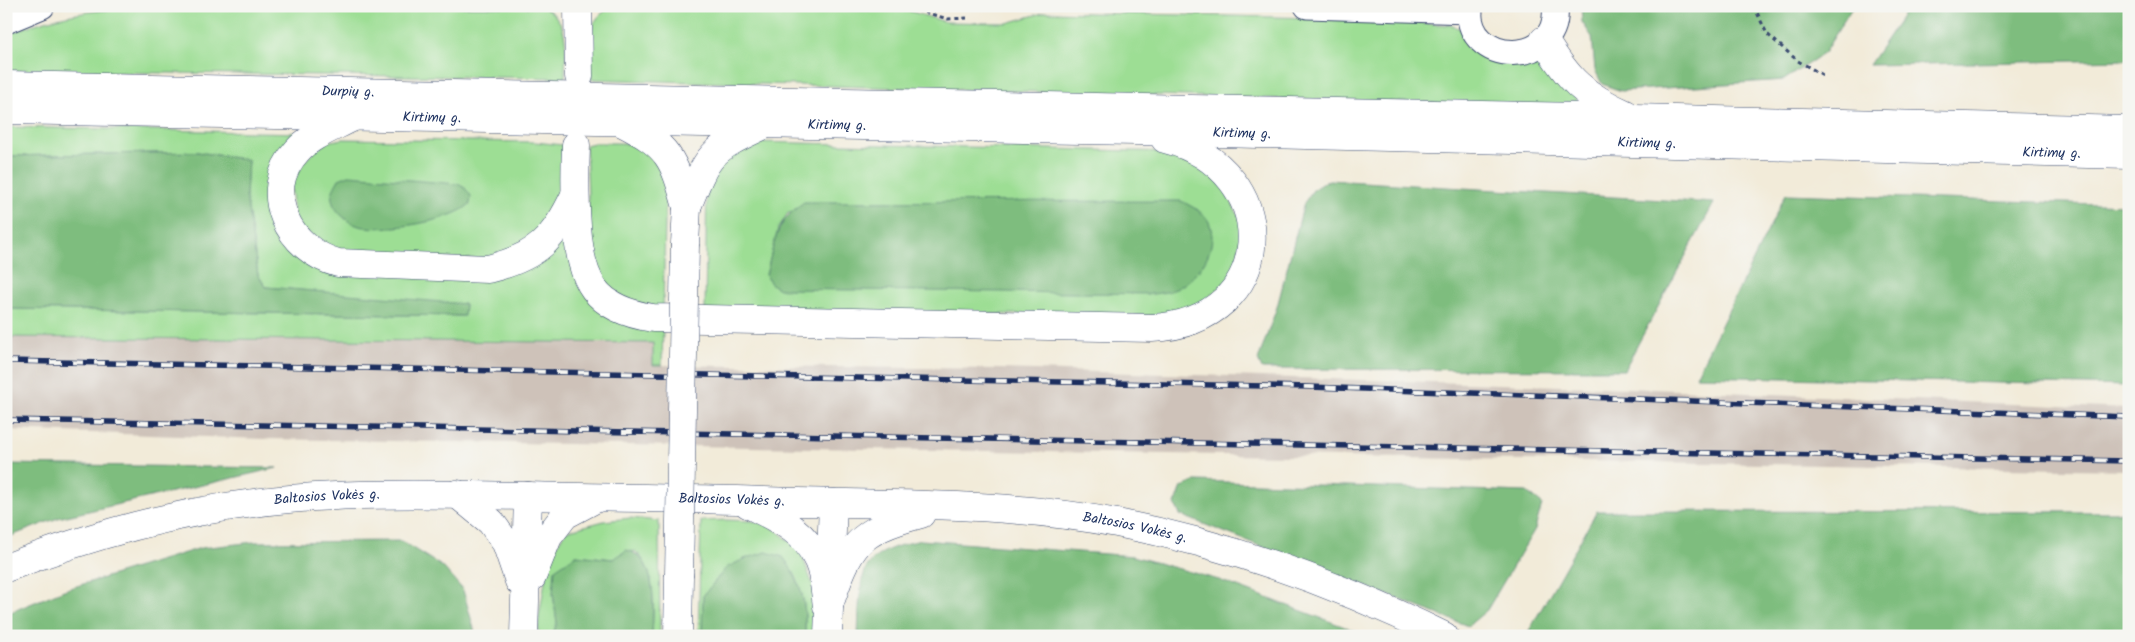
<svg xmlns="http://www.w3.org/2000/svg" width="2135" height="642" viewBox="0 0 2135 642" font-family="Kalam,sans-serif">
  <style>
    .industrial { fill: #cec2b9 }
    .green { fill: #9dde94; stroke: #5c8679; fill-rule: evenodd }
    .forest { fill: #7ebd7e; stroke: #4c766e }
    .lines { fill: none; stroke-linecap: round; stroke-linejoin: round }
    .minor-casing { stroke: #3b4b70; stroke-width: 27 }
    .major-casing { stroke: #3b4b70; stroke-width: 29 }
    .highway-casing { stroke: #3b4b70; stroke-width: 29 }
    .path { stroke: #3b4b70; stroke-width: 3; stroke-dasharray: 4 4; stroke-linecap: butt }
    .minor { stroke: #fff; stroke-width: 25 }
    .major { stroke: #fff; stroke-width: 28 }
    .highway { stroke: #fff; stroke-width: 28 }
    .rail-casing { stroke: #1b2f5e; stroke-width: 5.5 }
    .rail { stroke: #f6f6f2; stroke-width: 4; stroke-dasharray: 11; stroke-linecap: butt }
    .major-bridge-casing { stroke: #3b4b70; stroke-width: 29; stroke-linecap: butt }
    .major-bridge { stroke: #fff; stroke-width: 28 }
    .labels { text-anchor: middle; dominant-baseline: central; stroke-width: 4; stroke-linejoin: round; paint-order: stroke }
    .street-label { font-size: 14px; fill: #1b2f5e; stroke: #f6f6f2 }
  </style>
  <rect width="100%" height="100%" fill="#f6f6f2"/>
  <filter id="ink" filterUnits="userSpaceOnUse"><feTurbulence type="fractalNoise" baseFrequency=".02" numOctaves="2"/><feDisplacementMap in="SourceGraphic" scale="10" xChannelSelector="R" yChannelSelector="G"/><feConvolveMatrix kernelMatrix="1 2 1 2 8 2 1 2 1" color-interpolation-filters="sRGB"/></filter>
  <filter id="wash" filterUnits="userSpaceOnUse"><feTurbulence type="fractalNoise" baseFrequency=".0096" numOctaves="4" result="noise"/><feDisplacementMap in="SourceGraphic" scale="20" xChannelSelector="R" yChannelSelector="G"/><feGaussianBlur stdDeviation="1.12" result="paint"/><feColorMatrix in="noise" values="0 0 0 0 0 0 0 0 0 0 0 0 0 0 0 0 0 1.4 0 .05"/><feComposite in="paint" operator="in"/></filter>
  <g filter="url(#wash)">
    <rect width="100%" height="100%" fill="#f2ebd9"/>
    <polygon class="industrial" points="6,337 654,343 654,365 999,369 1629,388 2129,409 2129,470 265,439 6,430"/>
    <g class="green">
      <path d="M616,6L909,11L946,22L1007,23L1046,12L1363,19L1450,25L1539,57L1581,103L1577,107L586,79C588,51 583,16 616,6Z"/>
      <path d="M144,7H543C572,21 565,52 565,78L6,71V35C52,15 94,10 144,7Z"/>
      <polygon points="6,127 303,133 287,153 290,246 497,275 561,239 566,239 569,258 663,328 662,365 653,365 653,343 6,337 6,309 463,316 465,305 266,287 258,275 246,195 248,160 198,152 6,156"/>
      <polygon points="343,139 535,142 563,145 563,195 549,232 495,259 347,257 295,225 290,174 325,142"/>
      <path d="M757,142L1175,152L1215,172L1243,224L1235,274L1188,316L705,311L707,176L711,167ZM1197,209C1209,221 1212,229 1210,246L766,275L778,229L788,213Z"/>
      <polygon points="594,143 621,143 639,146 650,151 666,175 663,311 624,304 591,269 586,145"/>
      <path d="M630,518L659,521L660,636H652C653,608 658,571 635,551L613,559L576,555L553,593L557,623L552,636H538L539,617L549,557L566,531L604,521Z"/>
      <path d="M727,520L752,521L771,526L800,550L814,588L817,636H805C806,612 804,592 793,571L726,568L703,596L702,636H698L701,521Z"/>
    </g>
    <g class="forest">
      <polygon points="1581,6 1853,6 1824,53 1784,80 1621,91 1602,84 1595,70 1592,37 1582,22"/>
      <polygon points="1909,6 2129,6 2129,60 1869,65"/>
      <polygon points="198,152 248,160 246,195 258,275 266,287 465,304 464,316 6,309 6,156"/>
      <path d="M349,175L458,184L465,188L471,196L470,204C451,222 384,232 359,226C348,223 334,211 332,200C330,193 336,185 339,179Z"/>
      <polygon points="1329,180 1714,203 1624,370 1262,369 1258,360 1277,307 1304,203 1313,190"/>
      <polygon points="1786,194 2129,205 2129,386 1696,376"/>
      <path d="M1181,201C1191,206 1204,212 1209,222C1220,248 1198,278 1176,289C1169,292 1160,293 1153,294L779,289L771,284L766,275C775,242 774,223 804,202Z"/>
      <polygon points="6,464 277,468 58,518 6,538"/>
      <polygon points="1196,481 1527,492 1542,504 1535,529 1487,610 1468,626 1180,515 1175,504 1182,487"/>
      <polygon points="1597,511 2129,512 2129,636 1526,636"/>
      <path d="M921,540L1133,556L1219,580L1369,636H858C859,619 858,577 869,564C881,549 904,544 921,540Z"/>
      <polygon points="401,541 443,567 463,590 476,636 6,636 6,614 64,590 201,548 254,542"/>
      <path d="M627,550C659,558 653,611 652,636H552L557,623L553,593L555,569L576,555L613,559Z"/>
      <path d="M766,552L783,557C803,584 806,603 805,636H702L703,596L726,568L744,559Z"/>
    </g>
  </g>
  <g filter="url(#ink)">
    <g class="lines">
      <g class="minor-casing">
        <g id="minor">
          <polyline points="1307,6 1470,11"/>
          <path d="M1470,6C1463,67 1562,69 1555,6"/>
          <polyline points="6,21 42,6"/>
        </g>
      </g>
      <g class="major-casing">
        <g id="major">
          <polyline points="685,244 687,207"/>
          <polyline points="457,494 491,522 506,543 519,581"/>
          <path d="M748,504C777,519 804,529 818,561C824,574 825,592 827,606"/>
          <path id="s1" d="M6,568C111,527 224,500 336,496C400,493 464,495 528,496C607,498 686,498 764,501C882,505 1001,501 1117,523C1231,545 1340,585 1444,636"/>
          <polyline points="532,577 548,537 565,515 597,498"/>
          <path d="M828,608C850,545 854,532 921,514"/>
          <polyline points="524,636 528,496"/>
          <polyline points="678,636 679,576"/>
          <polyline points="828,636 833,503"/>
        </g>
      </g>
      <g class="highway-casing">
        <g id="highway">
          <polyline points="578,6 579,76"/>
          <path d="M1544,40C1568,79 1584,96 1626,114"/>
          <path id="s2" d="M6,85L1635,118L2129,130"/>
          <path id="s3" d="M6,110L1137,131L2129,155"/>
          <path d="M353,117C335,127 311,135 297,151C259,193 289,250 338,263L488,269C537,257 554,240 575,195"/>
          <path d="M623,123C670,147 673,158 687,207"/>
          <path d="M576,145C575,172 575,199 577,226C581,281 594,309 653,318L1152,328C1279,322 1286,170 1165,139"/>
          <path d="M687,207C708,154 710,150 762,126"/>
        </g>
      </g>
      <g class="path">
        <polyline points="861,6 910,8 948,19 967,18"/>
        <polyline points="1754,6 1767,34 1798,61 1823,75"/>
      </g>
      <use href="#minor" class="minor"/>
      <use href="#major" class="major"/>
      <use href="#highway" class="highway"/>
      <g class="rail-casing">
        <g id="rail">
          <polyline points="6,361 1310,387 2129,417"/>
          <polyline points="6,420 2129,461"/>
        </g>
      </g>
      <use href="#rail" class="rail"/>
      <g class="major-bridge-casing">
        <polyline id="major-bridge" points="679,576 685,244"/>
      </g>
      <use href="#major-bridge" class="major-bridge"/>
    </g>
  </g>
  <g class="labels">
    <g class="street-label">
      <text stroke="none"><textPath href="#s2" startOffset="342">Durpių g.</textPath></text>
      <text stroke="none"><textPath href="#s3" startOffset="426">Kirtimų g.</textPath></text>
      <text stroke="none"><textPath href="#s3" startOffset="831">Kirtimų g.</textPath></text>
      <text stroke="none"><textPath href="#s3" startOffset="1236">Kirtimų g.</textPath></text>
      <text stroke="none"><textPath href="#s3" startOffset="1641">Kirtimų g.</textPath></text>
      <text stroke="none"><textPath href="#s3" startOffset="2046">Kirtimų g.</textPath></text>
      <text stroke="none"><textPath href="#s1" startOffset="330">Baltosios Vokės g.</textPath></text>
      <text stroke="none"><textPath href="#s1" startOffset="735">Baltosios Vokės g.</textPath></text>
      <text stroke="none"><textPath href="#s1" startOffset="1140">Baltosios Vokės g.</textPath></text>
    </g>
  </g>
  <rect width="2135" height="642" fill="none" stroke="#f6f6f2" stroke-width="25"/>
</svg>
